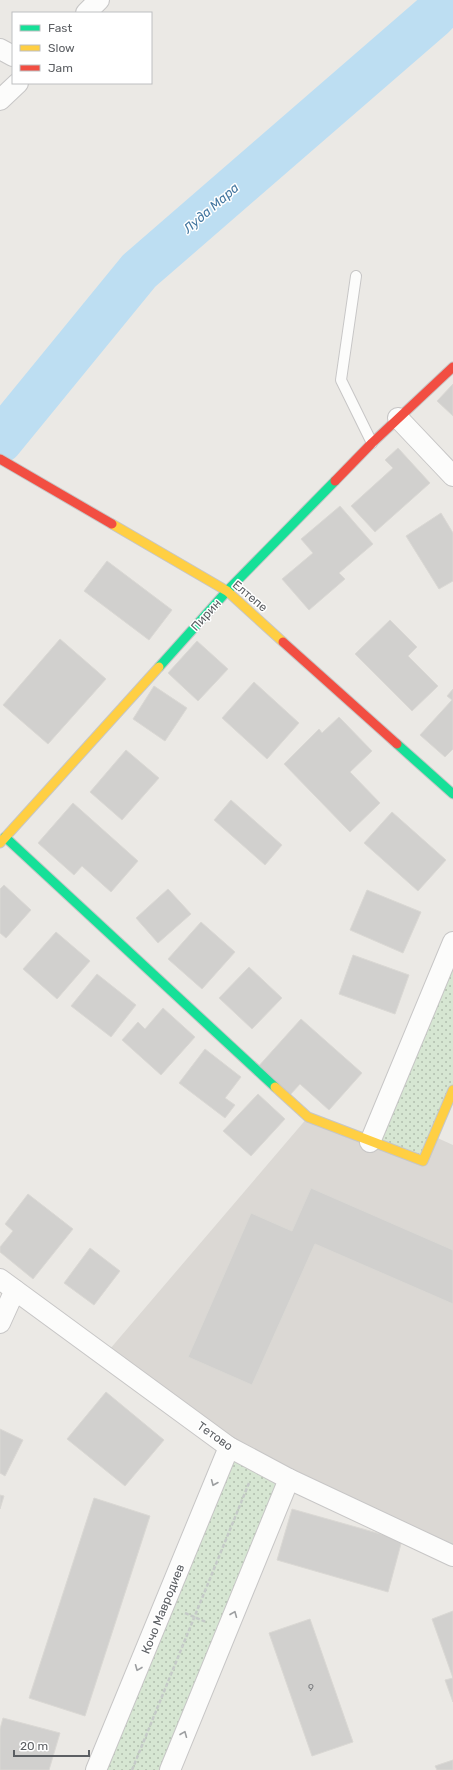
<svg xmlns="http://www.w3.org/2000/svg" width="453" height="1770" viewBox="0 0 453 1770" font-family="Rubik,sans-serif">
  <style>
    .education { fill: #dbd8d4 }
    .grass { fill: url(#grass-dots) }
    .lines { fill: none; stroke-linecap: round; stroke-linejoin: round }
    .river { stroke: #bddef2; stroke-width: 45 }
    .building { fill: #d1d0ce; stroke: #dad8d4 }
    .lane-casing { stroke: #c7c6c6; stroke-width: 12 }
    .street-casing { stroke: #c7c6c6; stroke-width: 22 }
    .fast-casing { stroke: #c6c6c6; stroke-width: 11 }
    .slow-casing { stroke: #c6c6c6; stroke-width: 11 }
    .jam-casing { stroke: #c6c6c6; stroke-width: 11 }
    .path { stroke: #c5cac8; stroke-width: 2.5; stroke-dasharray: 4 2; stroke-linecap: butt }
    .lane { stroke: #fcfcfb; stroke-width: 10 }
    .street { stroke: #fcfcfb; stroke-width: 20 }
    .fast { stroke: #16e098; stroke-width: 9 }
    .slow { stroke: #ffcf43; stroke-width: 9 }
    .jam { stroke: #f24e42; stroke-width: 9 }
    .oneway { stroke: #9c9ea0 }
    .labels { text-anchor: middle; dominant-baseline: central; stroke-width: 3; stroke-linejoin: round; paint-order: stroke }
    .number-label { font-size: 10px; fill: #7a7c7f }
    .street-label { font-size: 12px; fill: #5c5f63; stroke: #fff }
    .water-label { font-size: 13px; font-style: italic; fill: #4477a0; stroke: #fff }
  </style>
  <defs>
    <pattern id="grass-dots" width="8" height="8" patternUnits="userSpaceOnUse"><rect width="8" height="8" fill="#d6e6d2"/><path d="M2 2h.1M6 6h.1" fill="none" stroke="#b1beae" stroke-width="1.8" stroke-linecap="round"/></pattern>
  </defs>
  <rect width="100%" height="100%" fill="#ebe9e5"/>
  <polygon class="education" points="308,1117 370,1142 433,1136 453,1145 453,1556 289,1479 104,1356"/>
  <g class="grass">
    <polygon points="453,942 453,1090 423,1161 370,1142"/>
    <polygon points="229,1447 289,1479 170,1770 96,1770"/>
  </g>
  <g class="lines">
    <polyline class="river" points="0,441 139,271 432,17 449,0"/>
  </g>
  <g class="building">
    <polygon points="453,384 453,416 437,401"/>
    <polygon points="398,448 430,483 375,532 351,506 393,468 385,460"/>
    <polygon points="340,506 373,544 339,573 345,579 309,610 282,579 313,553 301,539"/>
    <polygon points="441,513 453,533 453,581 439,589 406,536"/>
    <polygon points="107,561 172,610 149,640 84,591"/>
    <polygon points="390,620 417,647 408,656 438,686 412,711 355,654"/>
    <polygon points="60,639 106,679 48,744 3,705"/>
    <polygon points="197,641 228,669 198,701 168,673"/>
    <polygon points="254,682 299,723 267,759 222,718"/>
    <polygon points="154,686 187,708 165,741 133,719"/>
    <polygon points="453,689 453,749 445,757 420,735 452,700 447,696"/>
    <polygon points="339,717 372,751 350,772 380,803 350,832 284,764 319,729 322,733"/>
    <polygon points="126,750 159,778 122,820 90,792"/>
    <polygon points="231,800 282,845 265,865 214,820"/>
    <polygon points="73,803 138,861 111,892 82,866 74,875 38,843"/>
    <polygon points="392,812 446,860 418,891 364,843"/>
    <polygon points="4,885 31,910 6,938 0,933 0,889"/>
    <polygon points="168,889 191,914 158,943 136,918"/>
    <polygon points="367,890 421,912 403,953 350,930"/>
    <polygon points="201,922 235,952 202,989 168,959"/>
    <polygon points="56,932 90,961 57,999 23,969"/>
    <polygon points="353,955 409,975 395,1014 339,994"/>
    <polygon points="249,967 282,998 252,1029 219,998"/>
    <polygon points="97,974 136,1005 111,1037 71,1006"/>
    <polygon points="163,1008 195,1037 161,1075 122,1040 138,1022 145,1029"/>
    <polygon points="301,1019 362,1073 329,1110 300,1084 289,1096 257,1068"/>
    <polygon points="205,1049 241,1077 225,1098 235,1105 225,1118 179,1083"/>
    <polygon points="258,1094 285,1119 251,1156 223,1131"/>
    <polygon points="311,1188 453,1250 453,1304 315,1244 252,1385 188,1357 251,1213 292,1231"/>
    <polygon points="28,1194 73,1229 33,1279 0,1252 0,1247 13,1231 5,1224"/>
    <polygon points="90,1248 120,1271 94,1305 64,1283"/>
    <polygon points="106,1392 164,1440 125,1486 67,1439"/>
    <polygon points="0,1429 23,1440 5,1476 0,1473"/>
    <polygon points="0,1495 4,1496 0,1509"/>
    <polygon points="94,1498 150,1516 85,1716 29,1698"/>
    <polygon points="292,1509 402,1540 388,1592 277,1560"/>
    <polygon points="453,1611 453,1702 445,1680 453,1678 432,1619"/>
    <polygon points="310,1619 353,1742 312,1756 269,1633"/>
    <polygon points="3,1718 60,1733 49,1770 0,1770 0,1729"/>
    <polygon points="453,1760 453,1770 437,1770 435,1766"/>
  </g>
  <g class="lines">
    <g class="lane-casing">
      <polyline id="lane" points="356,276 341,380 372,443"/>
    </g>
    <g class="street-casing">
      <g id="street">
        <polyline points="86,13 99,0"/>
        <polyline points="0,49 13,56"/>
        <polyline points="0,100 18,83"/>
        <polyline points="398,418 453,476"/>
        <polyline points="370,1142 453,942"/>
        <polyline points="0,1279 229,1447 289,1479 453,1556"/>
        <polyline points="0,1323 15,1290"/>
        <polyline points="96,1770 229,1447"/>
        <polyline points="170,1770 289,1479"/>
      </g>
    </g>
    <g class="fast-casing">
      <g id="fast">
        <polyline points="159,667 227,591 335,481"/>
        <polyline points="397,744 453,794"/>
        <polyline points="5,837 275,1087"/>
      </g>
    </g>
    <g class="slow-casing">
      <g id="slow">
        <polyline points="112,524 227,591 283,642"/>
        <polyline points="0,843 159,667"/>
        <polyline points="275,1087 308,1117 423,1161 453,1090"/>
      </g>
    </g>
    <g class="jam-casing">
      <g id="jam">
        <polyline points="0,459 112,524"/>
        <polyline points="335,481 372,443 453,367"/>
        <polyline points="283,642 397,744"/>
      </g>
    </g>
    <g class="path">
      <polyline points="185,1613 206,1622"/>
      <polyline points="132,1770 249,1483"/>
    </g>
    <use href="#lane" class="lane"/>
    <use href="#street" class="street"/>
    <use href="#fast" class="fast"/>
    <use href="#slow" class="slow"/>
    <use href="#jam" class="jam"/>
  </g>
  <defs><path id="oneway-chevron" d="M-2-3.5L2.5 0L-2 3.5" fill="none" stroke-width="1.6" stroke-linecap="round" stroke-linejoin="round"/></defs>
  <g class="oneway">
    <use href="#oneway-chevron" transform="translate(214 1483) rotate(113)"/>
    <use href="#oneway-chevron" transform="translate(234 1614) rotate(-68)"/>
    <use href="#oneway-chevron" transform="translate(138 1668) rotate(112)"/>
    <use href="#oneway-chevron" transform="translate(184 1734) rotate(-68)"/>
  </g>
  <g class="labels">
    <g class="number-label">
      <text x="311" y="1688">9</text>
    </g>
    <g class="street-label">
      <text transform="translate(250 596) rotate(40)">Елтепе</text>
      <text transform="translate(206 615) rotate(-48)">Пирин</text>
      <text transform="translate(215 1436) rotate(35)">Тетово</text>
      <text transform="translate(163 1609) rotate(-68)">Кочо Мавродиев</text>
    </g>
    <g class="water-label">
      <text transform="translate(211 208) rotate(-41)">Луда Мара</text>
    </g>
  </g>
  <rect x="12" y="12" width="140" height="72" fill="#ffffff" stroke="#bebfc1"/>
  <rect x="20" y="25" width="20" height="6" fill="#16e098" stroke="#bebfc1"/>
  <text x="48" y="32" font-size="12" fill="#5c5f63">Fast</text>
  <rect x="20" y="45" width="20" height="6" fill="#ffcf43" stroke="#bebfc1"/>
  <text x="48" y="52" font-size="12" fill="#5c5f63">Slow</text>
  <rect x="20" y="65" width="20" height="6" fill="#f24e42" stroke="#bebfc1"/>
  <text x="48" y="72" font-size="12" fill="#5c5f63">Jam</text>
  <path d="M14 1750v6h75v-6" fill="none" stroke="#5c5f63" stroke-width="2"/>
  <text x="20" y="1750" font-size="12" fill="#5c5f63" stroke="#ffffff" stroke-width="3" paint-order="stroke">20 m</text>
</svg>
